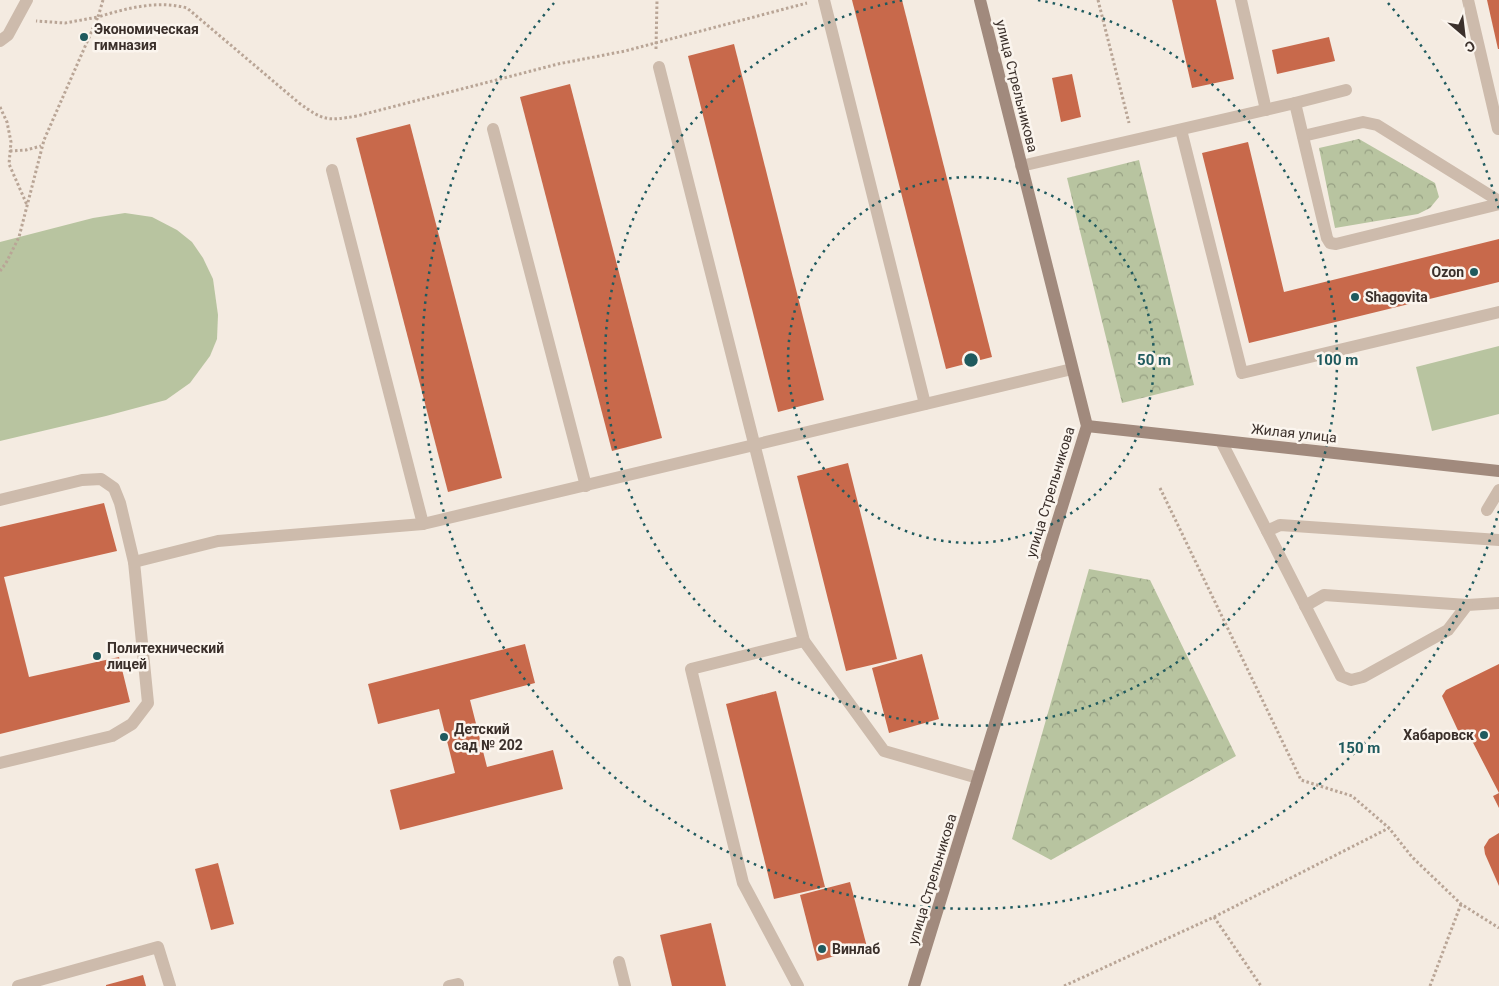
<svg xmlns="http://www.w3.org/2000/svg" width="1499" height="986" viewBox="0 0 1499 986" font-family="Roboto,sans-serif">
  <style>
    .park { fill: url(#park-crowns) }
    .pitch { fill: #b8c4a0 }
    .building { fill: #c8694b }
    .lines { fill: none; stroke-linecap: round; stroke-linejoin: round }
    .path { stroke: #b9a596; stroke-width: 3; stroke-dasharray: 2.5 2.5; stroke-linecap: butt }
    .lane { stroke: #cdbbac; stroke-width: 12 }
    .secondary { stroke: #a18a7d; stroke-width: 12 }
    .ring { fill: none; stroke: #1f5a5e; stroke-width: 2.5; stroke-dasharray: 2.5 5 }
    .poi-dot { fill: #1f5a5e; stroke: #fbf5ee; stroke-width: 2 }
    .labels { text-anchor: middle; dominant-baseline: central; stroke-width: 5; stroke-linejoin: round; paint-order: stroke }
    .poi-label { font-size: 14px; font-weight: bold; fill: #3b302b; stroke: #fbf5ee; text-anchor: start }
    .street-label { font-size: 14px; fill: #3b302b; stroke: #fbf5ee }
    .centre { fill: #1f5a5e; stroke: #fbf5ee; stroke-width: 2.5 }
    .ring-label { font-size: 15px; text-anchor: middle; font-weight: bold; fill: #1f5a5e; stroke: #fbf5ee; stroke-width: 5; stroke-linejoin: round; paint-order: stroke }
  </style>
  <defs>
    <pattern id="park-crowns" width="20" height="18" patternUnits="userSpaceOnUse" patternTransform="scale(1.25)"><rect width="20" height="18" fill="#b8c4a0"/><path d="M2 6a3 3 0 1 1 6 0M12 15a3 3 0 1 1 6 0" fill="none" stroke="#97a083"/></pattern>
  </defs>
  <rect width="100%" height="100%" fill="#f4ebe1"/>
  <g class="park">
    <polygon points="1359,139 1435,183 1439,197 1430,208 1418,214 1335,228 1319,148"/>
    <polygon points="1139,160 1194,385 1122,403 1067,178"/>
    <polygon points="1089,569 1150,580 1236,756 1051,860 1012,839"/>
  </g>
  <g class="pitch">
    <polygon points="125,213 152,217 177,230 192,242 203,258 213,279 218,315 217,339 210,356 190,383 166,400 106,416 0,441 0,242 93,218"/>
    <polygon points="1499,346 1499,414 1432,431 1416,367"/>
  </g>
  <g class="building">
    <polygon points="852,0 902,0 992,357 946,369"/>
    <polygon points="1172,0 1216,0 1234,79 1192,88"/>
    <polygon points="1487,0 1499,0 1499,49 1498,49"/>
    <polygon points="1329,37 1335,61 1277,74 1272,50"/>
    <polygon points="734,44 824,400 778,412 688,56"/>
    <polygon points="1072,74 1081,117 1061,122 1052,78"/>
    <polygon points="570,84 662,438 612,451 520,97"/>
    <polygon points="410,124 502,478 448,492 356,138"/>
    <polygon points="1248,142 1284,292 1499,239 1499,282 1249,343 1202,153"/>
    <polygon points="848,463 897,659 846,671 797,476"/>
    <polygon points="104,503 117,551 4,577 29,677 119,657 130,702 0,734 0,527"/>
    <polygon points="525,644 535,683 470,700 487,767 553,750 563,789 400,830 390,790 455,773 439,709 378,724 368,684"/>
    <polygon points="922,654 939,719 889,733 872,668"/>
    <polygon points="1499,664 1499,808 1493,796 1499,793 1468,733 1461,737 1442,696 1446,690"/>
    <polygon points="776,691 825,887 774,899 726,704"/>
    <polygon points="1499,833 1499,886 1485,854 1484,847 1489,839"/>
    <polygon points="218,863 234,924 211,930 195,869"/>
    <polygon points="850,882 867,947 817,961 800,895"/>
    <polygon points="711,923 726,986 672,986 660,935"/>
    <polygon points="143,975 146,986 106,986 106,985"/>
  </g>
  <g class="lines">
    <g class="path">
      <path d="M103,0L98,17C127,8 158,0 187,8L299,103C324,121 327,121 357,116L558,64L625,51L807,3"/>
      <polyline points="1098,0 1129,123"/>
      <polyline points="656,49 657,0"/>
      <polyline points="0,107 7,122 11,142 9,164 27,205"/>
      <polyline points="10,151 26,150 41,146"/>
      <polyline points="0,271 6,263 19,237 44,140 98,17 65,23 36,21"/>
      <polyline points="1160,488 1301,780 1352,796 1389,828 1412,857 1461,904 1499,928"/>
      <polyline points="1214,917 1261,986"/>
      <polyline points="1064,986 1214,917 1389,828"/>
      <polyline points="1430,986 1461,904"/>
    </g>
    <g class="lane">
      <polyline points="824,0 925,404"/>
      <polyline points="1241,0 1266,110"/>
      <polyline points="1468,0 1498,129"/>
      <polyline points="0,41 8,35 27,0"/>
      <polyline points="659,67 804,641 884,751 978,778"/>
      <polyline points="1295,103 1346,90"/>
      <polyline points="493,129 586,486"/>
      <polyline points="1181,130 1242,373 1499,312"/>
      <polyline points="1303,136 1363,122 1377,125 1499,201"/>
      <polyline points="1021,166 1295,103 1327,238 1330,243 1336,244 1499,204"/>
      <polyline points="332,170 423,524"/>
      <polyline points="1221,441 1341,676 1351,680 1363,677 1448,630 1467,605 1499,603"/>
      <polyline points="0,500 82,480 101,479 114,488 120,503 134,562 148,703 132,724 112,736 0,763"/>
      <polyline points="1487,510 1499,490"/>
      <polyline points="1267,531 1280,525 1499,540"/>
      <polyline points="134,562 218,541 423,524 1072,369"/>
      <polyline points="1305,606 1324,595 1467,605"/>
      <polyline points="619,962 625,986"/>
      <polyline points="18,986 158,947 170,986"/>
      <polyline points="449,986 458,984 458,986"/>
      <polyline points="798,986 743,883 691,669 804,641"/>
    </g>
    <g class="secondary">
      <polyline points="1087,426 1499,471"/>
      <polyline points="914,986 1087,426 980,0"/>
    </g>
  </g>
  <g class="ring">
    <circle cx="971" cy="360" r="183"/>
    <path d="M1038 0A366 366 0 1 1 904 0"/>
    <path d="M1499 511A549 549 0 1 1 554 3M1388 3A549 549 0 0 1 1499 209"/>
  </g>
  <g class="poi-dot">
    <circle cx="84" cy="37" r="5"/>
    <circle cx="1474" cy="272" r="5"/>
    <circle cx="1355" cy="297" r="5"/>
    <circle cx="97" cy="656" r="5"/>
    <circle cx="1484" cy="735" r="5"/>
    <circle cx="444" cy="737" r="5"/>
    <circle cx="822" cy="949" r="5"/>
  </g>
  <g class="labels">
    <g class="poi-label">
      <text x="94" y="29">Экономическая<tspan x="94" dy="16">гимназия</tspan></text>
      <text x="1464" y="272" text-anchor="end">Ozon</text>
      <text x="1365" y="297">Shagovita</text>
      <text x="107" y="648">Политехнический<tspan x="107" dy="16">лицей</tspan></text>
      <text x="454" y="729">Детский<tspan x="454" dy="16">сад № 202</tspan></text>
      <text x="1474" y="735" text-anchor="end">Хабаровск</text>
      <text x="832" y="949">Винлаб</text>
    </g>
    <g class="street-label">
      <text transform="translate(1017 86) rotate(76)">улица Стрельникова</text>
      <text transform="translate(1294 433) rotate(6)">Жилая улица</text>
      <text transform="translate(1050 492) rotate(-73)">улица Стрельникова</text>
      <text transform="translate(932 879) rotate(-73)">улица Стрельникова</text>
    </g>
  </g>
  <circle cx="971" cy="360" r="8" class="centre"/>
  <g class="ring-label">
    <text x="1154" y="365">50 m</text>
    <text x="1337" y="365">100 m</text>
    <text x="1359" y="753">150 m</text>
  </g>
  <g transform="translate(1464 35) rotate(152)" stroke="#fbf5ee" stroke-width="4" paint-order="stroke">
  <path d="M0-4L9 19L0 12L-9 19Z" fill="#3b302b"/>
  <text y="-8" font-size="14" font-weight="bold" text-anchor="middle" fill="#3b302b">С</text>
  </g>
</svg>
